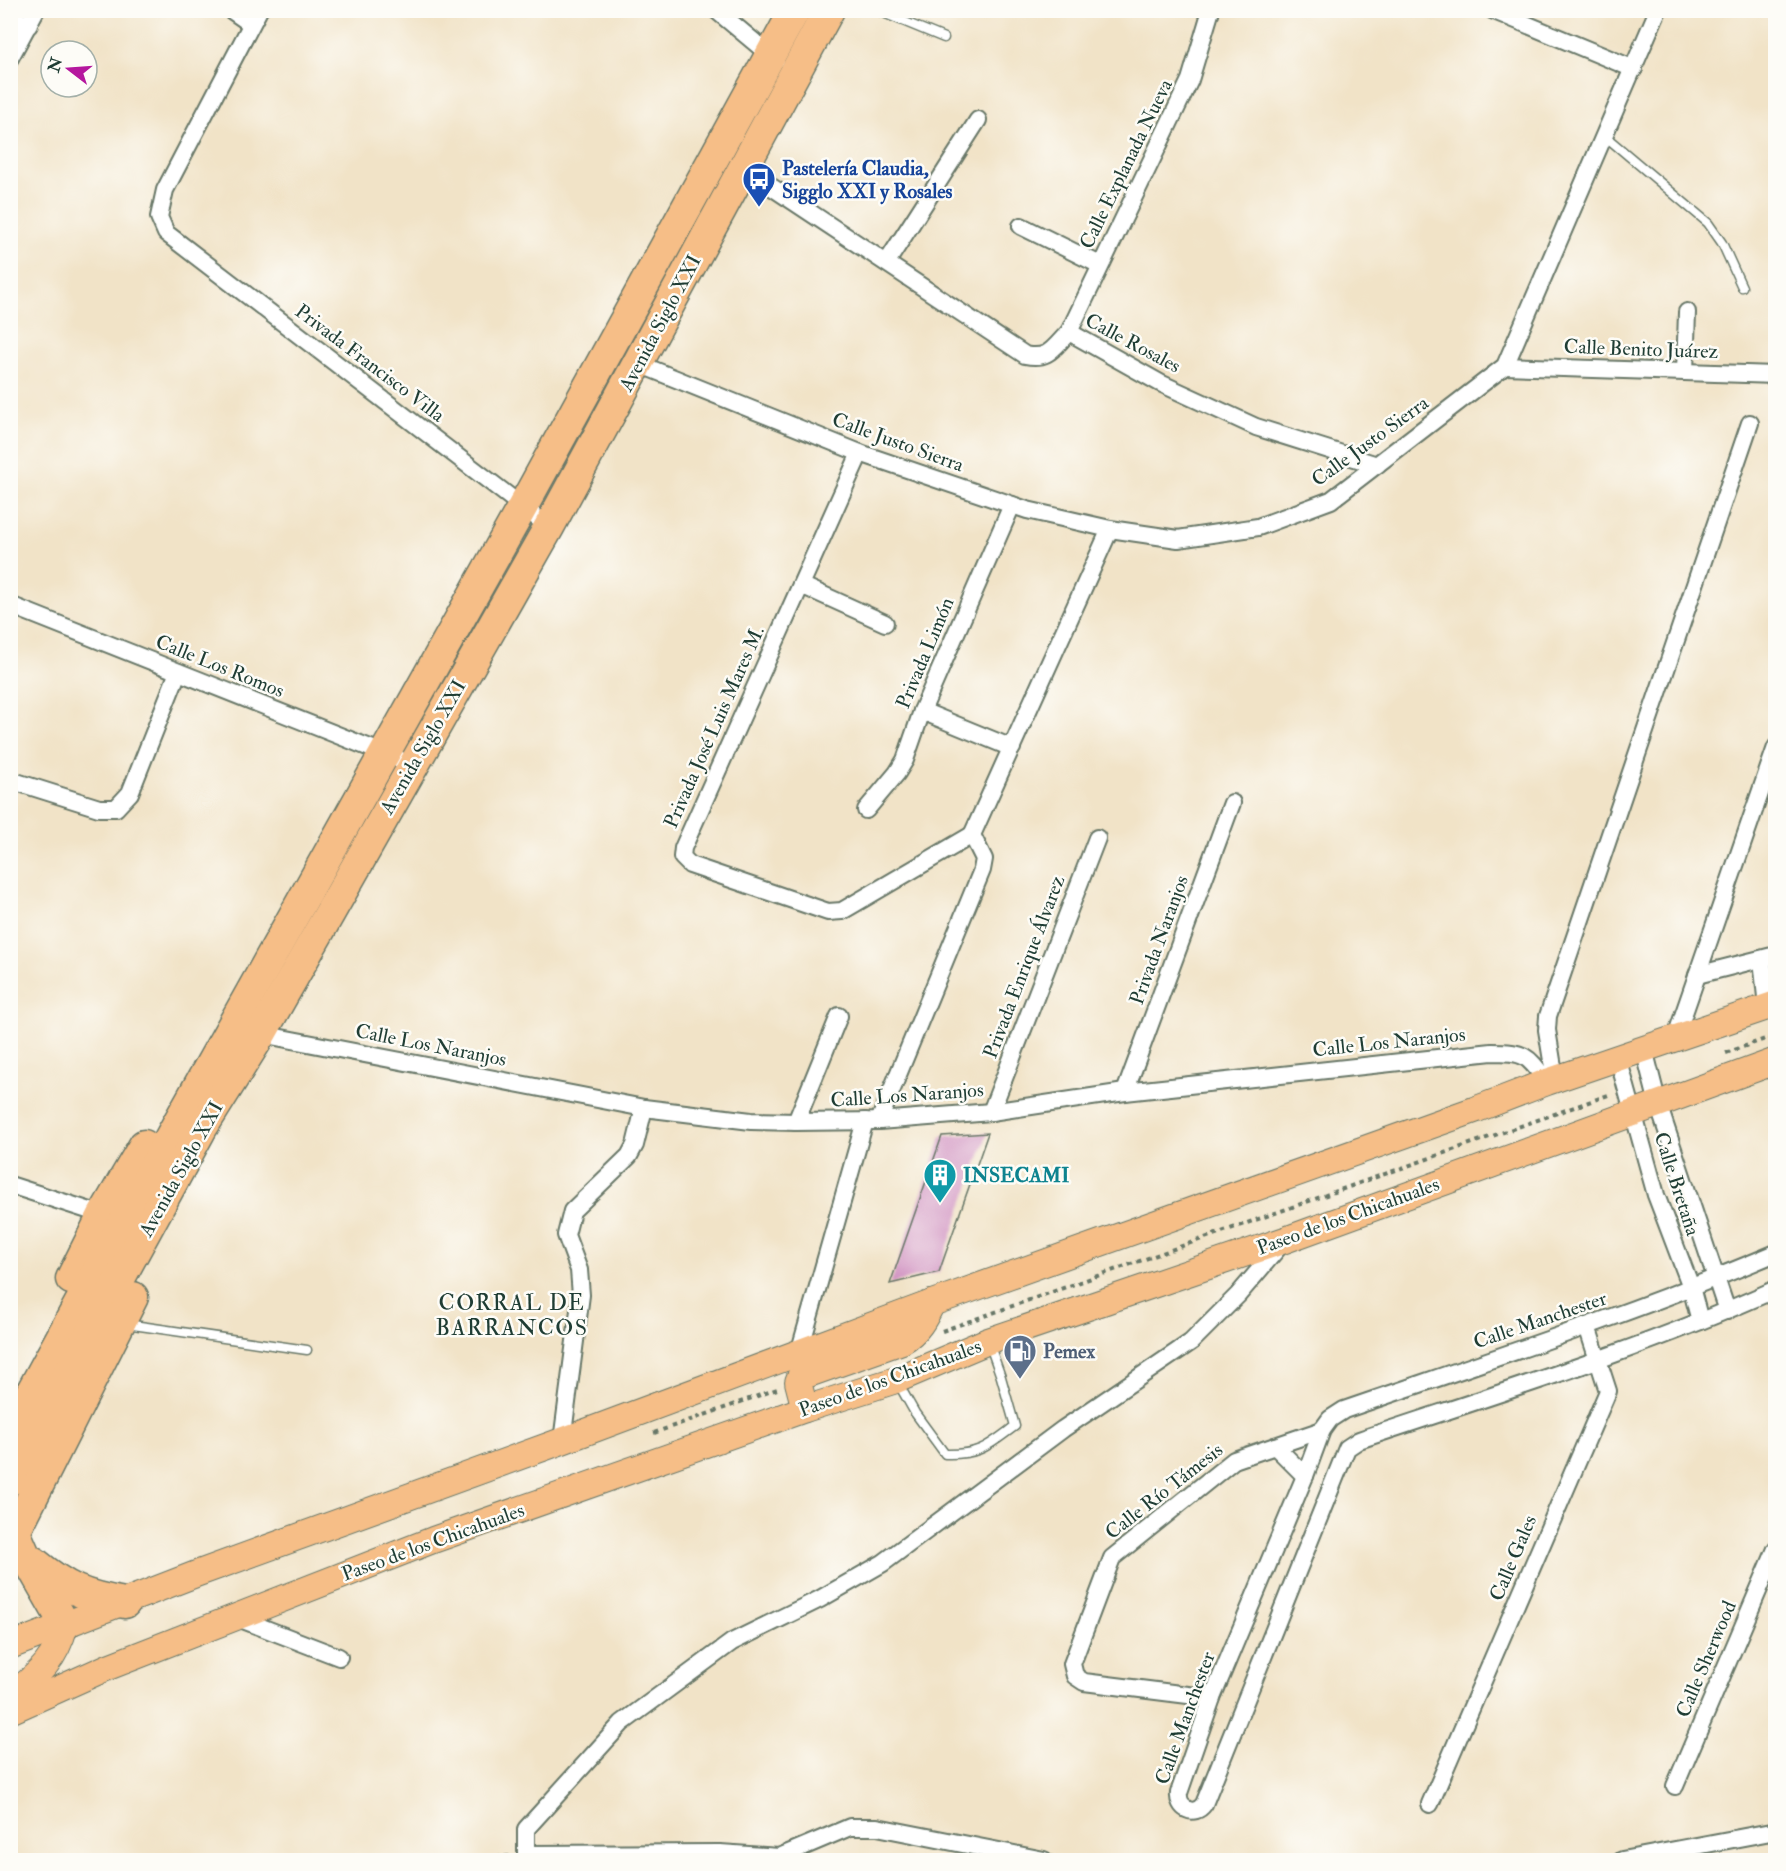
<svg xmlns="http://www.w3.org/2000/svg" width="1786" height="1871" viewBox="0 0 1786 1871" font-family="'IM FELL Double Pica',serif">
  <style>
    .building { fill: #d295c3 }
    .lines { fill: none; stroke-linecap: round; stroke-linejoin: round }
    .lane-casing { stroke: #687767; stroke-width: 11 }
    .street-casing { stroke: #687767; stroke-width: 20 }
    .primary-casing { stroke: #687767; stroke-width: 28 }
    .highway-casing { stroke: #687767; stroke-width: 33 }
    .path { stroke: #687767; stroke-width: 4; stroke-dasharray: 4.5 4.5; stroke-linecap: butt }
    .lane { stroke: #fff; stroke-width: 8 }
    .street { stroke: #fff; stroke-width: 16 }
    .primary { stroke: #f6be87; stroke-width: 26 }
    .highway { stroke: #f6be87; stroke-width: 30 }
    .labels { text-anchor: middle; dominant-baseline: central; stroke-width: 5; stroke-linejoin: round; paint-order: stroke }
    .street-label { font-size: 20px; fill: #1f3d34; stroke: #fdfcf7 }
    .transit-label { font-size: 20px; font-weight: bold; fill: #164399; stroke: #fdfcf7; text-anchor: start }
    .culture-label { font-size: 20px; font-weight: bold; fill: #0d838f; stroke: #fdfcf7; text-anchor: start }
    .service-label { font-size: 20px; font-weight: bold; fill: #4e5e75; stroke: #fdfcf7; text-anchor: start }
    .quarter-label { font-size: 22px; letter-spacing: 1.5px; fill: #1f3d34; stroke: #fdfcf7 }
  </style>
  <rect width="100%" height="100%" fill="#fdfcf7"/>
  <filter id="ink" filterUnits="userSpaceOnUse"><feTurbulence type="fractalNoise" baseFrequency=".0167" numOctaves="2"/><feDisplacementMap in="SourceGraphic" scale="12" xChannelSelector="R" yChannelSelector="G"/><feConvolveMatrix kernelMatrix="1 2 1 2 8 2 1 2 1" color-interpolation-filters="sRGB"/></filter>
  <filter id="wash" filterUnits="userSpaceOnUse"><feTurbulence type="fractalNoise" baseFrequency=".008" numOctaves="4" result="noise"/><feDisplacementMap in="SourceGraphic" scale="24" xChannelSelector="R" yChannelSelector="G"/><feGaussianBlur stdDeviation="1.35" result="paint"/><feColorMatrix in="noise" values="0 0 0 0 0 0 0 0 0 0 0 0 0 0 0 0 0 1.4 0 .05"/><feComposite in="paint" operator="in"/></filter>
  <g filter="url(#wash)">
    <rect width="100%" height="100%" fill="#f1e3c7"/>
    <g id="blocks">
      <polygon class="building" points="988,1133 939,1272 890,1284 942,1136"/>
    </g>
  </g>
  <g filter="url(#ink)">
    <use href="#blocks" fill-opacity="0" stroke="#687767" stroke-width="1.5"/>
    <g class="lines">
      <g class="lane-casing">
        <g id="lane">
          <polyline points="876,10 944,38"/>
          <polyline points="1605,136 1708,223 1722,243 1742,287"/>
          <polyline points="126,1324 307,1350"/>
          <path d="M898,1383L915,1413L945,1454C980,1455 988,1446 1015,1426L1001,1377L989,1343"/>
        </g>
      </g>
      <g class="street-casing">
        <g id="street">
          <polyline points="231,10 251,24"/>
          <polyline points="259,10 165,190 159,217 166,233 549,527"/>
          <polyline points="716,10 776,60"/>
          <polyline points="1492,10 1634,69"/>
          <polyline points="10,17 29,25"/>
          <polyline points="10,58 36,10"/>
          <path d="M743,168L1025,355C1049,360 1053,348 1069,332L1190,80L1211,10"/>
          <polyline points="1021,226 1100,265"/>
          <polyline points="887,262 978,120"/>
          <polyline points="1069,332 1160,383 1256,427 1377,465"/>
          <polyline points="639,364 860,453 1027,510 1110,529 1178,539 1258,527 1331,500 1505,366 1658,10"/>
          <polyline points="1505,366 1776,375"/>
          <polyline points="1685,372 1687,312"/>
          <polyline points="860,453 683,848 682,857 690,865 828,912 842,911 972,835"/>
          <polyline points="801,585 885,623"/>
          <polyline points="10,605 413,765"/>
          <polyline points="922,711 1012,748"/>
          <polyline points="10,780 99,808 116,808 130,793 178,672"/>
          <polyline points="866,810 897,773 905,760 922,711 1012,505"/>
          <polyline points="972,835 1110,529"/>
          <polyline points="1762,959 1767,1007"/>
          <polyline points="1697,975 1776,955"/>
          <path d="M261,1034L644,1108L751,1121L796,1122L879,1121L991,1112L1125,1092L1492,1052C1526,1052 1527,1055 1547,1082"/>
          <polyline points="1675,1039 1776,747"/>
          <polyline points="1644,1049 1658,1104 1727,1311"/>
          <polyline points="1618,1058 1656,1195 1691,1287 1700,1321"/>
          <polyline points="1555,1079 1547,1030 1548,1016 1750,423"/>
          <polyline points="1125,1092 1232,803"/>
          <polyline points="991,1112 1097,838"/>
          <polyline points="879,1121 982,870 984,859 972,835"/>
          <polyline points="796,1122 839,1016"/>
          <polyline points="10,1185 103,1215"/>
          <path d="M1776,1253C1634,1313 1489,1360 1344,1410L1330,1419L1322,1430L1305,1476L1212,1698L1179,1793C1177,1808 1194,1818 1204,1804L1347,1448L1359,1440C1499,1393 1641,1350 1776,1289"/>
          <polyline points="799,1353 865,1121"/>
          <polyline points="562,1441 581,1295 579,1270 566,1235 572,1211 629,1156 635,1145 644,1108"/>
          <polyline points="1275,1446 1305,1476"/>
          <polyline points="235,1617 339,1657"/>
          <polyline points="1212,1698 1084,1682 1075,1676 1072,1664 1112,1558 1234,1460 1322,1430"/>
          <polyline points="1675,1786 1776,1549"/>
          <polyline points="1430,1804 1608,1391 1587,1326"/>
          <polyline points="1044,1860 877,1827 850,1827 779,1857 720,1853 526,1854 526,1829 622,1723 732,1642 820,1599 883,1563 1063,1429 1191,1342 1238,1295 1283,1242"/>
          <polyline points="1622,1860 1776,1831"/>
        </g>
      </g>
      <g class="primary-casing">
        <g id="primary">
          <path d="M805,1409L798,1382L800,1377L902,1341C918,1331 924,1320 932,1303"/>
          <polyline points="10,1646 196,1574 562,1441 932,1303 1477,1109 1547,1082 1776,1004"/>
          <path d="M10,1697C38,1674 55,1662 65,1625"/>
          <polyline points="10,1711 108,1667 433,1540 805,1409 896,1380 988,1341 1285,1240 1776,1061"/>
        </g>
      </g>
      <g class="highway-casing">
        <g id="highway">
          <polyline points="71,1279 103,1215 144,1145"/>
          <polyline points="10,1431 180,1119 523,506 795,10"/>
          <polyline points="10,1480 202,1128 261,1034 549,527 829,10"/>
          <path d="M34,1562C67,1589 83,1596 125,1603"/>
          <polyline points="65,1625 25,1555 15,1532 133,1297"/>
        </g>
      </g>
      <g class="path">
        <polyline points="1726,1053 1776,1035"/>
        <polyline points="942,1331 1611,1094"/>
        <polyline points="654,1433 780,1388"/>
        <polyline points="460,1860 511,1856"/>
      </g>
      <use href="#lane" class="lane"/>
      <use href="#street" class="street"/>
      <use href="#primary" class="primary"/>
      <use href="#highway" class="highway"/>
    </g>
  </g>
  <defs>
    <g id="bus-pin" transform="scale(1.725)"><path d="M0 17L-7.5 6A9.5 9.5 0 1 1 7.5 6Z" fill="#1a4fb4" stroke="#fdfcf7"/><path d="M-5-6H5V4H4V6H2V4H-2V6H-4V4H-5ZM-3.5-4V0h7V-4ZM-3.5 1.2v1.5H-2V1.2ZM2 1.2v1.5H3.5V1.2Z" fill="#fff"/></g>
    <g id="building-pin" transform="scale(1.725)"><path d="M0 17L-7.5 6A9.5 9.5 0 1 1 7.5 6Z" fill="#0f9aa8" stroke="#fdfcf7"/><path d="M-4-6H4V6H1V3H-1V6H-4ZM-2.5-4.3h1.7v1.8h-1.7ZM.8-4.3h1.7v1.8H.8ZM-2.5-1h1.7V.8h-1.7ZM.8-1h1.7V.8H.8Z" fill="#fff"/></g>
    <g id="fuel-pin" transform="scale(1.725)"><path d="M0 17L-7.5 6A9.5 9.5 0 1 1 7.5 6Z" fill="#5c6f8a" stroke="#fdfcf7"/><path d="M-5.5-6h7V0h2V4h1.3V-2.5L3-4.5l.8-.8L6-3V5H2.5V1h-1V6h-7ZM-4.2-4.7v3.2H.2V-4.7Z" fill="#fff"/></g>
  </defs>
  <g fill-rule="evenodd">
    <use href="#bus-pin" x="759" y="179"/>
    <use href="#building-pin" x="940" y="1175"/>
    <use href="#fuel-pin" x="1020" y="1351"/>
  </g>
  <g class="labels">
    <g class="street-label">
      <text transform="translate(1126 164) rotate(-64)">Calle Explanada Nueva</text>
      <text transform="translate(660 323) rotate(-62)">Avenida Siglo XXI</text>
      <text transform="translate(1133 343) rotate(28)">Calle Rosales</text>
      <text transform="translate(1641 349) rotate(2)">Calle Benito Juárez</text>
      <text transform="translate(370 363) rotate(37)">Privada Francisco Villa</text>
      <text transform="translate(1370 441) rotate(-36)">Calle Justo Sierra</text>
      <text transform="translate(898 442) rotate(20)">Calle Justo Sierra</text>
      <text transform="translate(925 653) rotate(-67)">Privada Limón</text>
      <text transform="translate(220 666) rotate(22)">Calle Los Romos</text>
      <text transform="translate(714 727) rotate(-66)">Privada José Luis Mares M.</text>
      <text transform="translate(423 747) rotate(-60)">Avenida Siglo XXI</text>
      <text transform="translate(1159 940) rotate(-70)">Privada Naranjos</text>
      <text transform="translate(1024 967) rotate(-69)">Privada Enrique Álvarez</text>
      <text transform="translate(1389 1042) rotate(-6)">Calle Los Naranjos</text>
      <text transform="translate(431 1045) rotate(11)">Calle Los Naranjos</text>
      <text transform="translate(907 1095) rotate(-4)">Calle Los Naranjos</text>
      <text transform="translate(181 1169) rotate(-61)">Avenida Siglo XXI</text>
      <text transform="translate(1677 1184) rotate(72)">Calle Bretaña</text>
      <text transform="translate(1348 1216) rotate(-20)">Paseo de los Chicahuales</text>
      <text transform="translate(1540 1320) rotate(-19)">Calle Manchester</text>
      <text transform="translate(890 1378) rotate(-20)">Paseo de los Chicahuales</text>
      <text transform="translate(1164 1491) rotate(-38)">Calle Río Támesis</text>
      <text transform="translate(433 1542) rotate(-20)">Paseo de los Chicahuales</text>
      <text transform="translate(1513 1558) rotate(-67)">Calle Gales</text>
      <text transform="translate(1706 1659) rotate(-67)">Calle Sherwood</text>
      <text transform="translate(1185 1718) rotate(-70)">Calle Manchester</text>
    </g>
    <g class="transit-label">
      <text x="782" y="168">Pastelería Claudia,<tspan x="782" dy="23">Sigglo XXI y Rosales</tspan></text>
    </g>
    <g class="culture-label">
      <text x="963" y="1175">INSECAMI</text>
    </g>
    <g class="service-label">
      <text x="1043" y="1351">Pemex</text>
    </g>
    <g class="quarter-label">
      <text x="512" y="1303">CORRAL DE<tspan x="512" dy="25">BARRANCOS</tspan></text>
    </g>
  </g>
  <rect width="1786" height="1871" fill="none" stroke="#fdfcf7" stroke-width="36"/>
  <g transform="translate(69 69) rotate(287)"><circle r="28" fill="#fdfcf7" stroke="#a4b0a9" stroke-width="1.5"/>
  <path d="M0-4.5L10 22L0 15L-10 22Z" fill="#b5179e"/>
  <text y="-9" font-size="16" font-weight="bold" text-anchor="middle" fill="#1f3d34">N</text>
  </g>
</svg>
